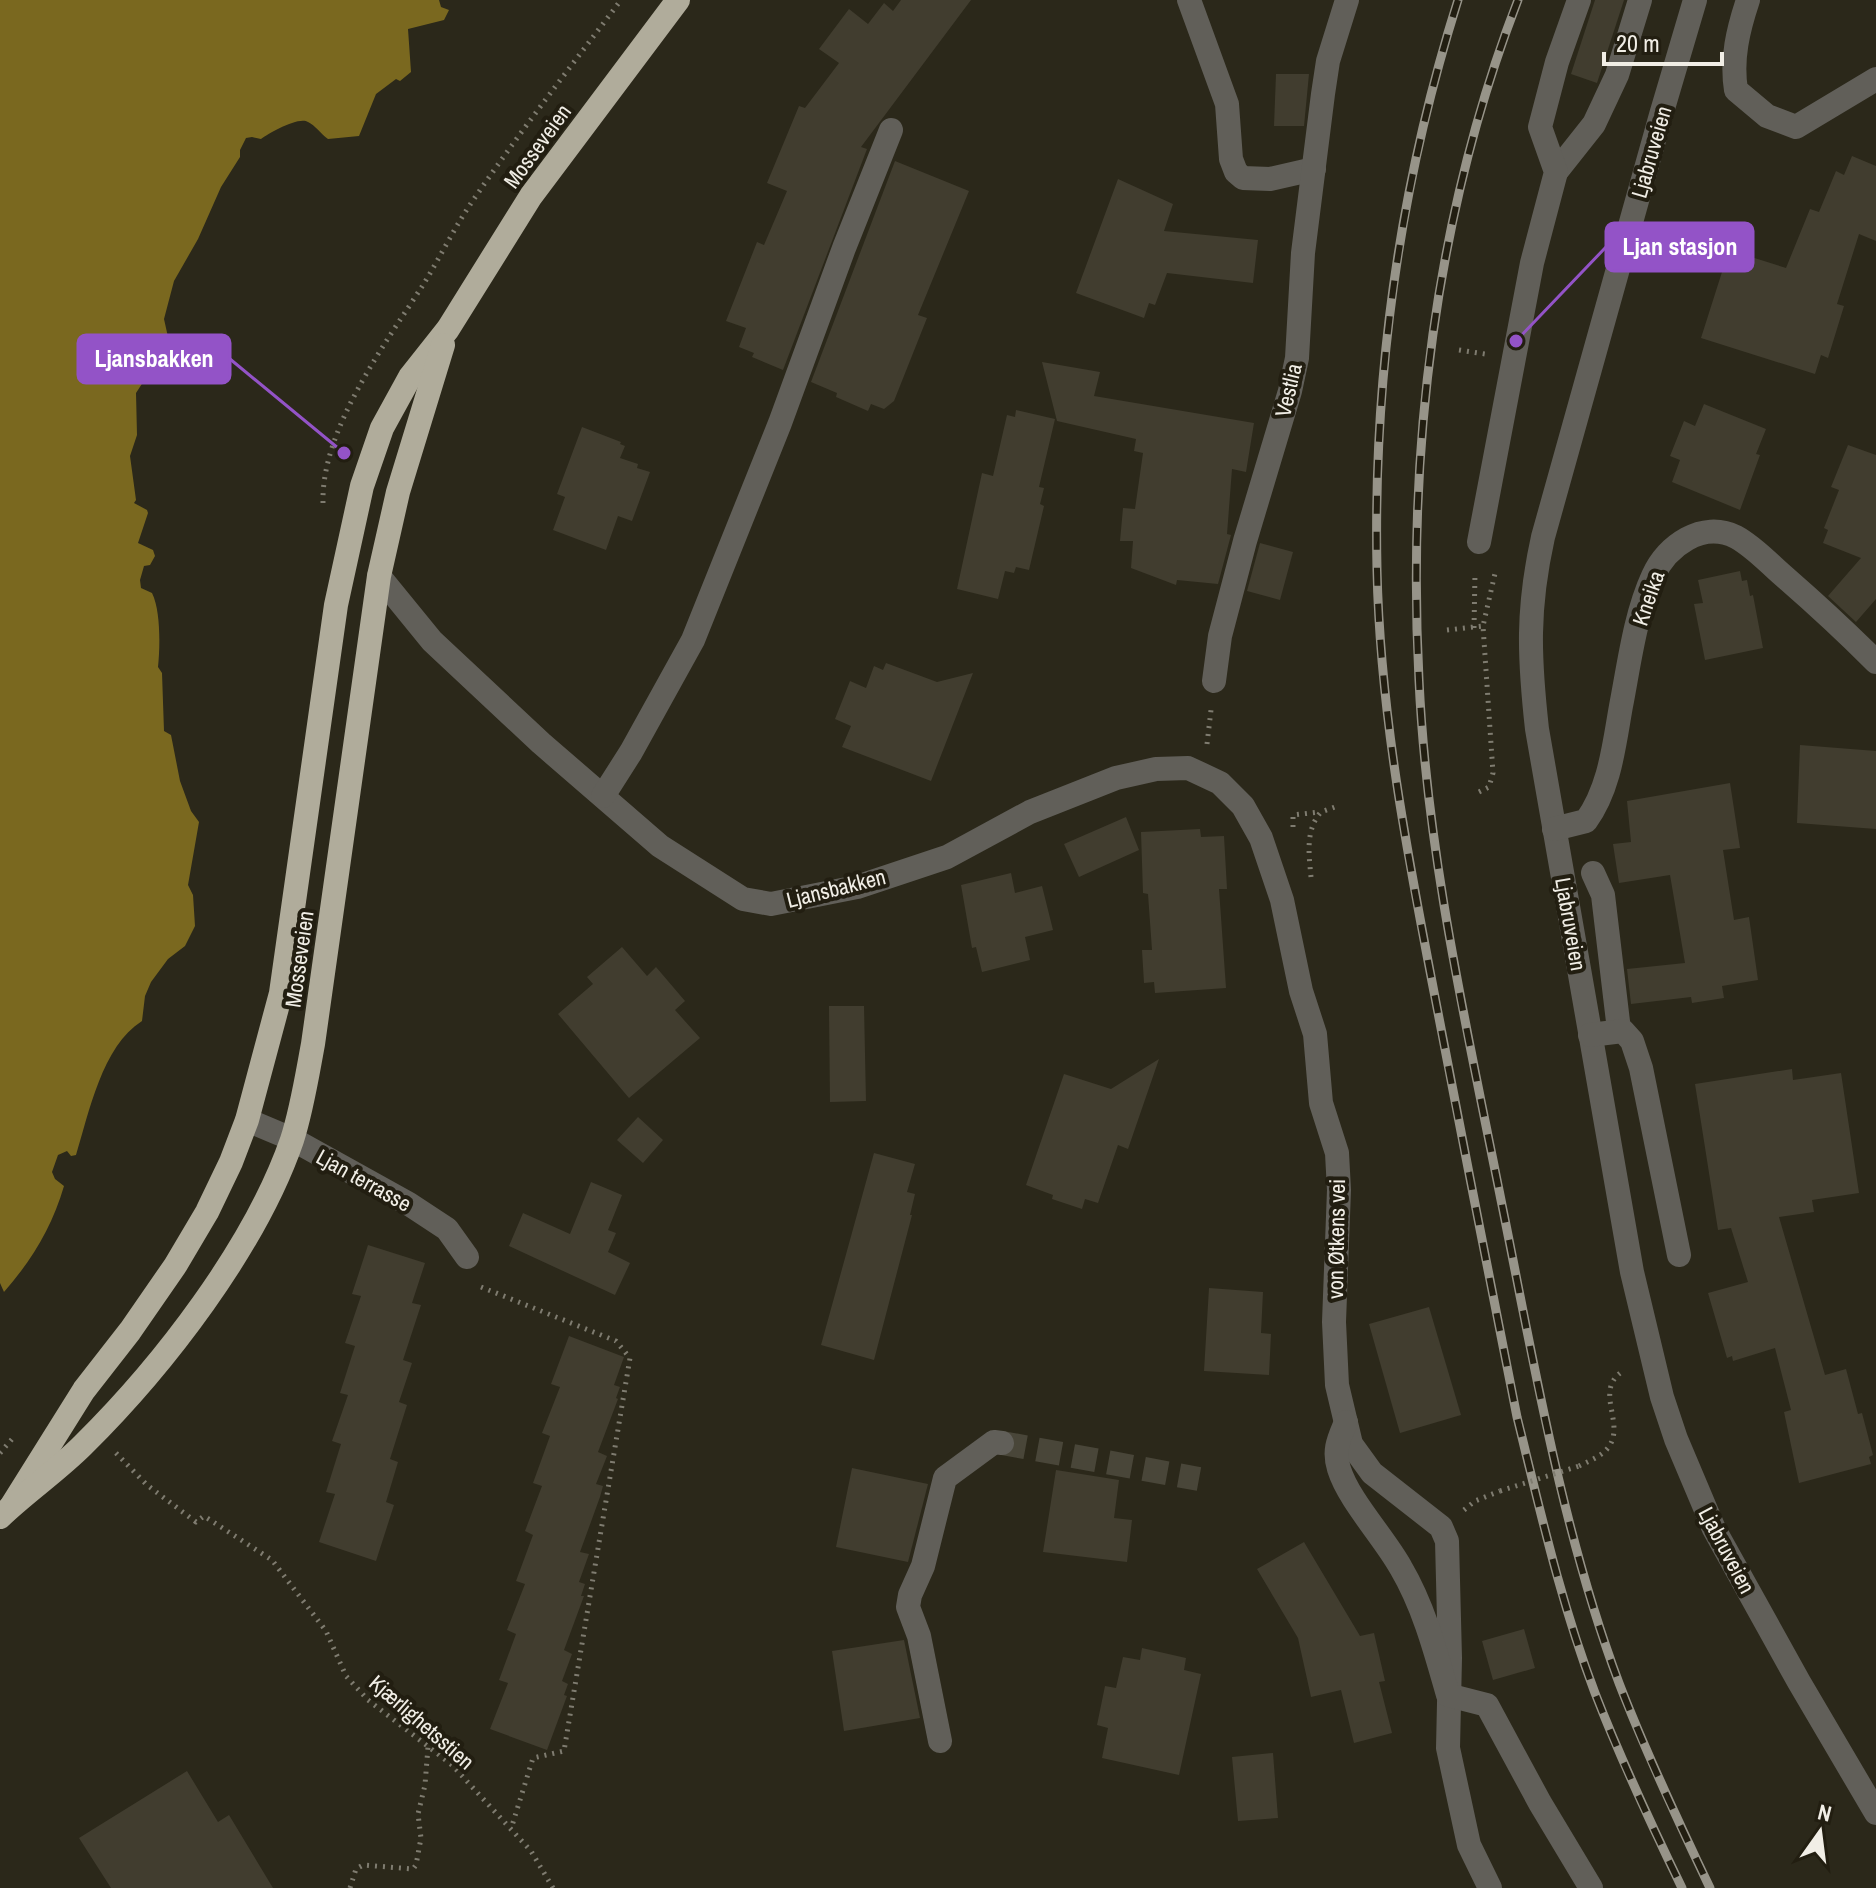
<svg xmlns="http://www.w3.org/2000/svg" width="1876" height="1888" viewBox="0 0 1876 1888" font-family="'Archivo Narrow',sans-serif">
  <style>
    .water { fill: #7a681f }
    .building { fill: #413d2f }
    .lines { fill: none; stroke-linecap: round; stroke-linejoin: round }
    .minor-tunnel { stroke: #494639; stroke-width: 24; stroke-dasharray: 24 12; stroke-linecap: butt }
    .path { stroke: #7f7c70; stroke-width: 5; stroke-dasharray: 2 6; stroke-linecap: butt }
    .minor { stroke: #615f59; stroke-width: 24 }
    .highway { stroke: #b0ac9b; stroke-width: 24 }
    .rail-casing { stroke: #979489; stroke-width: 9 }
    .rail { stroke: #221e11; stroke-width: 6; stroke-dasharray: 18; stroke-linecap: butt }
    .path-bridge { stroke: #7f7c70; stroke-width: 5; stroke-dasharray: 2 6; stroke-linecap: butt }
    .labels { text-anchor: middle; dominant-baseline: central; stroke-width: 8; stroke-linejoin: round; paint-order: stroke }
    .street-label { font-size: 22px; fill: #f1eee6; stroke: #221e11 }
    .leader { fill: none; stroke: #9353c7; stroke-width: 3 }
    .callout-dot { fill: #9353c7; stroke: #221e11; stroke-width: 3 }
    .callout { fill: #9353c7; stroke: #9353c7; stroke-width: 3 }
    .callout-label { font-size: 24px; text-anchor: middle; font-weight: bold; fill: #fff }
  </style>
  <rect width="100%" height="100%" fill="#2b281a"/>
  <path class="water" d="M0,0H439L441,7L449,10L444,20L408,29L411,72L400,81L396,79L376,94L359,136L328,139C321,134 315,125 308,122C299,116 269,133 261,139L252,137L246,138L240,150V157L221,187L198,239L174,281L164,319L168,337L160,356L136,393L137,435L130,456L136,500L134,503L147,510L148,513L138,543L153,550L155,556L150,565L144,566L140,580L141,588L152,593C161,611 160,648 158,667L162,673L164,731L171,735L180,781L191,811L199,822L188,885L193,895L195,926L185,946L168,959L151,982L145,996L142,1021C102,1046 89,1113 76,1155L71,1156L67,1151L58,1155L52,1172L55,1179L64,1186C52,1227 32,1260 4,1292L0,1283Z"/>
  <g class="building">
    <polygon points="901,0 971,0 861,147 867,149 783,370 752,357 754,353 739,347 746,328 726,321 757,242 764,245 787,191 767,183 799,106 805,108 839,63 819,49 849,9 868,24 884,3 893,11"/>
    <polygon points="1595,0 1624,0 1597,83 1571,74"/>
    <polygon points="1276,74 1309,74 1304,126 1274,126"/>
    <polygon points="1852,156 1876,166 1876,241 1859,234 1837,304 1844,306 1828,358 1821,355 1815,374 1701,338 1729,250 1786,268 1810,209 1819,212 1836,171 1844,175"/>
    <polygon points="895,161 969,191 918,315 927,318 894,401 884,409 871,404 868,411 836,397 837,393 811,382"/>
    <polygon points="1118,179 1173,204 1164,231 1258,240 1253,283 1167,273 1155,305 1149,303 1144,318 1076,293"/>
    <polygon points="1042,362 1100,372 1094,396 1254,423 1246,472 1232,469 1227,534 1231,535 1218,584 1177,580 1176,585 1131,568 1133,541 1120,541 1123,508 1135,509 1143,453 1134,451 1136,439 1057,421"/>
    <polygon points="1704,404 1766,429 1756,454 1760,455 1740,510 1672,482 1680,460 1670,456 1684,421 1695,426"/>
    <polygon points="1016,410 1055,419 1039,487 1044,488 1040,504 1044,506 1029,570 1016,567 1014,573 1005,571 998,599 957,589 982,473 993,476 1007,415 1015,417"/>
    <polygon points="582,427 621,442 620,444 625,446 620,458 638,464 637,468 650,472 632,521 618,516 606,550 553,530 565,497 557,494"/>
    <polygon points="1848,445 1876,455 1876,599 1856,622 1828,596 1861,558 1823,543 1828,530 1824,528 1839,490 1831,487"/>
    <polygon points="1260,543 1293,552 1280,600 1247,591"/>
    <polygon points="1740,571 1742,581 1747,580 1750,596 1753,595 1763,648 1705,660 1694,604 1703,603 1698,580"/>
    <polygon points="886,663 937,682 973,673 931,781 842,747 851,726 835,719 850,681 866,688 874,666 883,670"/>
    <polygon points="1800,745 1876,751 1876,829 1797,823"/>
    <polygon points="1730,783 1740,848 1723,850 1734,920 1749,917 1758,980 1722,986 1724,998 1692,1003 1691,997 1631,1004 1627,969 1685,963 1670,875 1619,883 1613,844 1631,842 1627,801"/>
    <polygon points="1126,817 1139,850 1079,877 1064,844"/>
    <polygon points="1200,829 1201,837 1224,836 1227,889 1219,889 1226,988 1155,993 1154,982 1144,983 1142,950 1152,950 1148,894 1143,893 1141,832"/>
    <polygon points="1011,873 1015,893 1042,886 1053,930 1025,937 1030,960 982,972 976,947 972,948 961,885"/>
    <polygon points="622,947 647,976 656,967 685,1001 675,1010 700,1038 629,1098 558,1014 593,984 587,977"/>
    <polygon points="829,1006 864,1006 866,1101 830,1102"/>
    <polygon points="1159,1059 1128,1149 1118,1145 1098,1203 1085,1199 1082,1209 1052,1199 1053,1195 1026,1185 1064,1074 1111,1089"/>
    <polygon points="1792,1069 1793,1080 1841,1073 1859,1193 1812,1200 1814,1212 1779,1217 1825,1375 1846,1369 1858,1414 1862,1413 1873,1455 1869,1457 1871,1464 1799,1483 1784,1412 1791,1410 1775,1348 1733,1361 1732,1356 1727,1358 1708,1293 1748,1282 1731,1228 1718,1230 1695,1084"/>
    <polygon points="638,1117 663,1140 643,1163 617,1140"/>
    <polygon points="874,1153 915,1164 907,1192 915,1194 910,1215 912,1215 874,1360 821,1345"/>
    <polygon points="591,1182 622,1195 608,1230 616,1233 608,1252 630,1263 615,1295 509,1246 523,1213 570,1234"/>
    <polygon points="368,1245 425,1263 412,1303 421,1305 403,1360 412,1363 399,1402 407,1405 390,1459 398,1462 386,1502 394,1505 376,1561 319,1542 335,1494 326,1492 341,1444 332,1441 348,1395 340,1393 355,1346 345,1343 361,1296 352,1294"/>
    <polygon points="1209,1288 1263,1292 1261,1333 1271,1334 1269,1375 1204,1371"/>
    <polygon points="1429,1307 1461,1415 1400,1433 1369,1324"/>
    <polygon points="569,1336 624,1357 614,1385 620,1387 616,1398 618,1399 598,1452 607,1456 596,1484 603,1486 600,1497 580,1552 589,1554 579,1582 585,1584 581,1596 584,1596 564,1650 572,1654 562,1681 568,1684 564,1695 567,1696 547,1750 490,1729 508,1683 499,1680 516,1634 507,1630 525,1584 516,1581 533,1535 525,1531 542,1486 533,1483 550,1436 542,1433 560,1387 551,1384"/>
    <polygon points="852,1468 928,1484 908,1562 836,1547"/>
    <polygon points="1056,1470 1119,1480 1114,1518 1132,1520 1127,1562 1043,1552"/>
    <polygon points="1304,1542 1360,1636 1374,1633 1385,1681 1379,1682 1392,1733 1354,1743 1341,1690 1311,1697 1298,1638 1257,1569"/>
    <polygon points="1524,1629 1535,1668 1493,1680 1482,1641"/>
    <polygon points="904,1640 920,1718 844,1731 832,1651"/>
    <polygon points="1142,1648 1186,1658 1184,1670 1201,1674 1179,1775 1102,1758 1108,1728 1097,1725 1105,1686 1116,1688 1123,1657 1140,1660"/>
    <polygon points="1273,1753 1278,1818 1238,1821 1232,1757"/>
    <polygon points="187,1771 218,1822 229,1815 273,1888 111,1888 79,1838"/>
  </g>
  <g class="lines">
    <polyline class="minor-tunnel" points="1002,1443 1199,1479"/>
    <g class="path">
      <polyline points="1459,350 1485,354"/>
      <path d="M323,503C321,430 385,344 423,285C441,256 456,224 476,196C522,129 572,65 621,0"/>
      <polyline points="1474,628 1475,573"/>
      <polyline points="1447,630 1483,626"/>
      <polyline points="1207,744 1211,710"/>
      <polyline points="1479,792 1489,787 1493,773 1483,626 1496,569"/>
      <polyline points="1293,827 1293,815 1319,812"/>
      <path d="M1311,877C1309,855 1305,830 1321,812L1335,807"/>
      <polyline points="481,1287 616,1341 630,1358 564,1751 533,1758 511,1829"/>
      <polyline points="0,1453 13,1438"/>
      <polyline points="116,1453 147,1485 196,1522 204,1516 272,1560 326,1631 346,1676 368,1700 452,1765 531,1851 553,1888"/>
      <path d="M1579,1466C1589,1461 1600,1457 1607,1449C1628,1425 1592,1391 1623,1371"/>
      <polyline points="1464,1510 1475,1501 1500,1491"/>
      <polyline points="350,1888 356,1869 363,1865 413,1869 416,1865 421,1838 418,1814 425,1785 428,1747"/>
    </g>
    <g class="minor">
      <polyline points="1189,0 1227,104 1231,159 1236,172 1243,178 1270,179 1314,169"/>
      <path d="M1695,0L1661,115L1543,537C1527,609 1529,657 1537,729L1632,1272L1662,1397L1676,1439L1714,1529L1799,1682L1876,1813"/>
      <path d="M1748,0C1738,30 1731,59 1736,90L1767,116L1796,127L1876,79"/>
      <polyline points="1556,172 1594,124 1617,75 1640,0"/>
      <polyline points="1479,542 1532,263 1556,172 1540,127 1557,62 1579,0"/>
      <polyline points="379,576 432,641 541,743 660,846 743,899 771,904 857,887 947,857 1030,812 1116,778 1156,769 1188,768 1220,783 1243,806 1261,838 1282,900 1301,991 1315,1034 1321,1103 1337,1153 1339,1190 1334,1322 1337,1385 1351,1444 1372,1473 1441,1527 1447,1541 1450,1658 1448,1748 1469,1845 1490,1888"/>
      <polyline points="1214,681 1220,636 1245,541 1290,391 1297,358 1303,253 1323,94 1328,61 1347,0"/>
      <polyline points="603,796 631,752 693,640 780,423 844,248 891,130"/>
      <path d="M1554,829L1586,821C1610,788 1614,745 1621,706C1629,665 1635,615 1653,576C1667,546 1702,520 1736,537C1756,548 1770,565 1787,579C1818,606 1847,633 1876,662"/>
      <polyline points="1593,873 1603,895 1619,1030"/>
      <polyline points="1590,1035 1623,1031 1632,1041 1641,1068 1679,1255"/>
      <polyline points="247,1120 292,1139 409,1204 447,1229 467,1257"/>
      <path d="M1346,1422C1339,1439 1333,1450 1339,1469C1349,1501 1384,1537 1401,1568C1424,1607 1436,1653 1448,1695L1487,1705L1540,1803L1591,1888"/>
      <polyline points="940,1741 919,1636 908,1607 910,1595 923,1566 945,1478 994,1442 1002,1443"/>
    </g>
    <g class="highway">
      <polyline points="12,1505 84,1390 130,1331 175,1266 207,1212 231,1162 247,1120 281,993 336,605 362,486 382,428 410,377 448,329 531,196 678,0"/>
      <path d="M0,1517C26,1492 57,1471 83,1445C163,1366 255,1247 292,1140C302,1109 307,1076 313,1044L379,576L398,492L443,345"/>
    </g>
    <g class="rail-casing">
      <g id="rail">
        <path d="M1458,0C1400,184 1373,377 1377,570C1380,712 1407,852 1434,992C1461,1134 1489,1275 1517,1417C1540,1510 1561,1604 1595,1693C1621,1760 1651,1824 1682,1888"/>
        <path d="M1518,0C1435,215 1407,451 1419,680C1427,855 1467,1029 1501,1200C1534,1362 1561,1528 1619,1683C1646,1753 1678,1821 1710,1888"/>
      </g>
    </g>
    <use href="#rail" class="rail"/>
    <polyline class="path-bridge" points="1500,1491 1579,1466"/>
  </g>
  <g class="labels">
    <g class="street-label">
      <text transform="translate(537 146) rotate(-54)">Mosseveien</text>
      <text transform="translate(1651 152) rotate(-74)">Ljabruveien</text>
      <text transform="translate(1288 390) rotate(-77)">Vestlia</text>
      <text transform="translate(1648 598) rotate(-71)">Kneika</text>
      <text transform="translate(836 888) rotate(-14)">Ljansbakken</text>
      <text transform="translate(1571 924) rotate(80)">Ljabruveien</text>
      <text transform="translate(299 959) rotate(-82)">Mosseveien</text>
      <text transform="translate(364 1180) rotate(29)">Ljan terrasse</text>
      <text transform="translate(1336 1239) rotate(-89)">von Øtkens vei</text>
      <text transform="translate(1727 1550) rotate(62)">Ljabruveien</text>
      <text transform="translate(422 1722) rotate(41)">Kjærlighetsstien</text>
    </g>
  </g>
  <path class="leader" d="M1516 341L1606 247M344 453L230 359"/>
  <g class="callout-dot">
    <circle cx="1516" cy="341" r="8"/>
    <circle cx="344" cy="453" r="8"/>
  </g>
  <g class="callout">
    <rect x="1606" y="223" width="147" height="48" rx="8"/>
    <rect x="78" y="335" width="152" height="48" rx="8"/>
  </g>
  <g class="callout-label">
    <text x="1680" y="255">Ljan stasjon</text>
    <text x="154" y="367">Ljansbakken</text>
  </g>
  <g transform="translate(1820 1832) rotate(14)" stroke="#221e11" stroke-width="6" paint-order="stroke">
  <path d="M0-6L14 30L0 20L-14 30Z" fill="#f1eee6"/>
  <text y="-12" font-size="22" font-weight="bold" text-anchor="middle" fill="#f1eee6">N</text>
  </g>
  <path d="M1604 52v12h118v-12" fill="none" stroke="#f1eee6" stroke-width="4"/>
  <text x="1616" y="52" font-size="24" fill="#f1eee6" stroke="#221e11" stroke-width="6" paint-order="stroke">20 m</text>
</svg>
